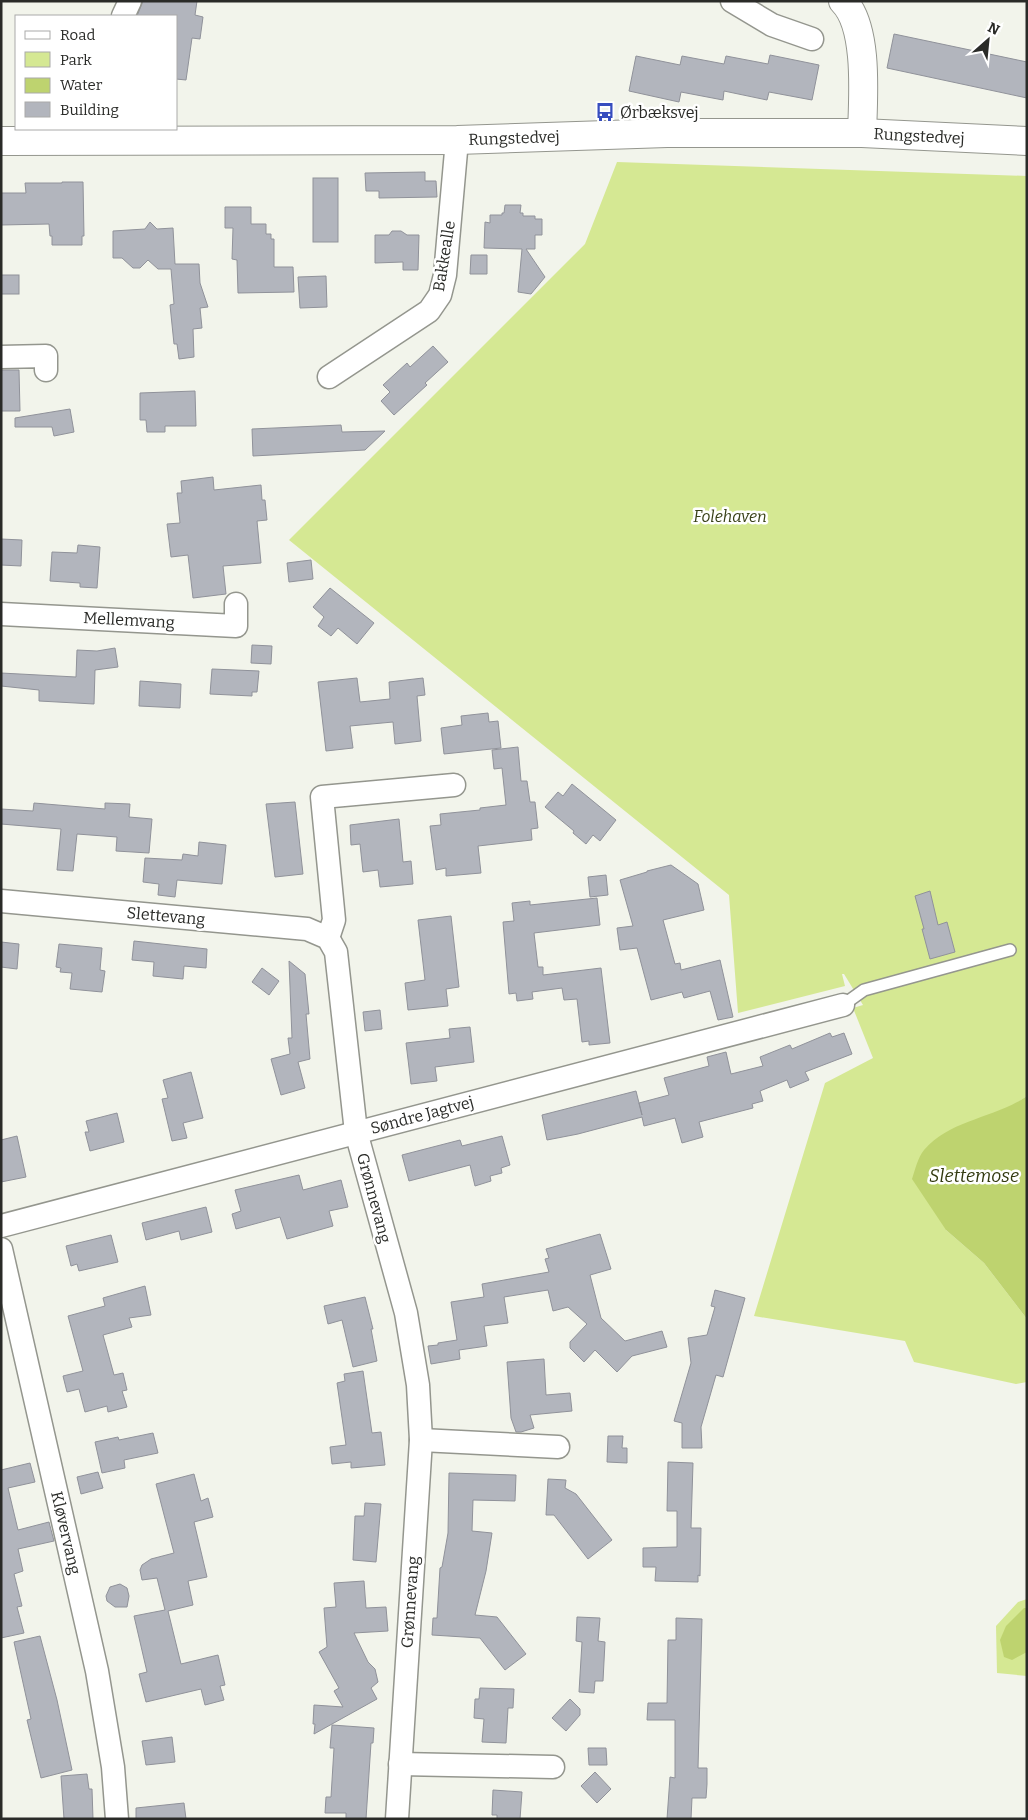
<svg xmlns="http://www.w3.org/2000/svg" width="1028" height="1820" viewBox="0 0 1028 1820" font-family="Bitter,serif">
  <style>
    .green { fill: #d5e893 }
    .water { fill: #bed36f }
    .building { fill: #b2b5bd; stroke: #90929a }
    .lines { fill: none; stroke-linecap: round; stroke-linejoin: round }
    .service-casing { stroke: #94968e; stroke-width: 14 }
    .minor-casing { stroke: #94968e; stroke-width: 25 }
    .tertiary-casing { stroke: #94968e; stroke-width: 30 }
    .secondary-casing { stroke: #94968e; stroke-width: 30 }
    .service { stroke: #fff; stroke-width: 11 }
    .minor { stroke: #fff; stroke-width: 22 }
    .tertiary { stroke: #fff; stroke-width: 28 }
    .secondary { stroke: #fff; stroke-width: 28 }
    .labels { text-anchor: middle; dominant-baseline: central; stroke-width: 5; stroke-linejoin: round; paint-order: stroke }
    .poi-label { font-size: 16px; fill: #2a2b28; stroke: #fff; text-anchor: start }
    .street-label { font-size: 16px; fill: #2a2b28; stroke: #fff }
    .park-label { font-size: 16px; font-style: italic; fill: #384017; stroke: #fff }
    .water-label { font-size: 18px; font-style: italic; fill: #32390f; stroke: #fff }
  </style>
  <rect width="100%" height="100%" fill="#f2f4eb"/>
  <g class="green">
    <polygon points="617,162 1027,176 1027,1096 1015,1104 946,1230 984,1263 1027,1319 1027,1382 1016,1384 914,1362 905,1341 754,1316 825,1083 873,1058 853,1008 863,1005 844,974 842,974 845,986 738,1013 729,895 289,540 585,244"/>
    <polygon points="1027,1599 1027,1676 997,1673 996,1626 1018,1602"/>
  </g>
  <g class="water">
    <path d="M1027,1096V1319L984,1263L946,1230L912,1179C915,1170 918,1157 924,1150C951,1119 994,1119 1027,1096Z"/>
    <polygon points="1024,1608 1027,1608 1027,1652 1012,1660 1004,1657 1000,1640 1006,1626"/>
  </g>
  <g class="building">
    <polygon points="143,1 197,1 195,15 203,17 200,39 192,38 186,80 176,79 176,16 137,16"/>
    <polygon points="894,34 1027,62 1027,98 887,68"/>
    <polygon points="770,55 819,65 812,100 769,92 767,100 724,91 723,100 681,92 679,102 629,91 636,56 680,65 682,56 724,64 726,56 768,64"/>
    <polygon points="425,172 425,181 436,181 437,197 379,198 379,191 366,191 365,173"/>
    <rect x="313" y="178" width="25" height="64"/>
    <polygon points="62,182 83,182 84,236 82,236 82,245 52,245 52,236 50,236 49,224 1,225 1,193 26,193 25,183 62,183"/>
    <polygon points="505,205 521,205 520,213 523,213 523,216 535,216 535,219 542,219 542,235 535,235 535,249 526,249 545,277 531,294 518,292 522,249 484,248 485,222 490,223 490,215 502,215 502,213 504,213"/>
    <polygon points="225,207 251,207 251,224 266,224 266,234 271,234 271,239 274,239 274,267 293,267 294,292 238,293 237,260 232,259 233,228 225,228"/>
    <polygon points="150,222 157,229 173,228 175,264 199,264 200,283 208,307 200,308 202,328 193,329 194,357 179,359 177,344 174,344 170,305 174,304 171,269 158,269 148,260 140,268 133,268 122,258 113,258 113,231 145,229"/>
    <polygon points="392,231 401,231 407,235 419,235 418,270 403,270 403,262 375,263 375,235 389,235"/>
    <polygon points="471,255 487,255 487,274 470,274"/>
    <rect x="1" y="275" width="18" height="19"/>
    <polygon points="326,276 327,307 300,308 298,277"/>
    <polygon points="433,346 448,362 425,383 427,385 394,415 381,401 390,392 383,385 407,363 410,367"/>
    <polygon points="1,370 19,370 20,411 1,411"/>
    <polygon points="195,391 196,426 165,426 165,432 147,432 146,420 140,420 140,393"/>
    <polygon points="70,409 74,432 54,436 52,427 15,427 15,418"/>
    <polygon points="341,425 342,432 385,431 365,450 253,456 252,429"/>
    <polygon points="213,477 214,490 261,485 262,500 265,500 267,520 257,521 261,563 223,566 226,594 193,598 188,555 171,557 167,524 180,523 177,493 182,493 181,481"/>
    <polygon points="1,539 22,540 21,566 1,565"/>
    <polygon points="78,545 100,547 97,588 80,587 80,583 50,581 52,552 77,553"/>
    <polygon points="311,560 313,579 289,582 287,563"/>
    <polygon points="330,588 374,623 357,644 338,628 331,636 318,626 324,617 313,607"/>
    <polygon points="252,645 272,646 271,664 251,663"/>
    <polygon points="115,648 118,667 95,670 94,704 39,701 39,690 1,686 1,673 76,677 77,650 97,651"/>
    <polygon points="212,669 259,671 257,692 252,692 252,696 210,694"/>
    <polygon points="357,678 360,702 390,699 389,682 423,678 425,695 417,696 421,741 395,744 393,722 350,726 353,748 326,751 318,682"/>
    <polygon points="140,681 181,684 180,708 139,706"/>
    <polygon points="488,713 489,722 498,721 501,748 444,754 441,728 462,725 461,716"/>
    <polygon points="518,747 521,781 527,781 530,802 535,802 538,828 531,829 532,840 478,846 481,873 446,876 446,868 436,870 430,826 441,825 440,814 480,810 480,808 506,805 502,768 494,769 492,750"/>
    <polygon points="572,784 616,820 600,841 593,835 586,844 573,833 574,831 545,807 558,792 563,796"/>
    <polygon points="295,802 303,874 275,877 266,804"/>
    <polygon points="34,803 105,809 105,803 130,804 129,817 152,819 149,853 116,851 117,837 77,834 73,871 57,870 61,829 1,824 1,809 33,811"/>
    <polygon points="399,819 403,862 411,861 413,884 380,887 378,870 363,872 360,844 351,845 350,825"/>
    <polygon points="199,842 226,845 222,884 177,880 175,897 158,895 159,884 143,882 145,858 182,860 183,854 198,856"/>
    <polygon points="671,865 698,884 704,910 663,920 675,964 680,963 681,970 720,960 733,1017 718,1020 710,991 684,998 682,992 651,1000 637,948 620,950 617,928 633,926 620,880 647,872 647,871"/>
    <polygon points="606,875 608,895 590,897 588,877"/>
    <polygon points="930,891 938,925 947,922 955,952 930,959 922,929 924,929 915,896"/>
    <polygon points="597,898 600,925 534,933 538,967 543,967 543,975 601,968 610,1043 589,1045 589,1041 582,1042 577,999 564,1000 562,988 532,992 533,999 517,1001 516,993 509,994 503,922 514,921 512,903 530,901 530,905"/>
    <polygon points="451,916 459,987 446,989 448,1006 408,1010 405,983 425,980 418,920"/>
    <polygon points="134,941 207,949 206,968 184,966 183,979 153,976 154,962 132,960"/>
    <polygon points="1,942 19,944 17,969 1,967"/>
    <polygon points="59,944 102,948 100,970 105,971 102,992 70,989 72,973 60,972 61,968 56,967"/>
    <polygon points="289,961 305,974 309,1014 306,1014 310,1059 298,1062 305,1088 281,1095 271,1059 290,1054 288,1038 292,1038"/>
    <polygon points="262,968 279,981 269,995 252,982"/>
    <polygon points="380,1010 382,1029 365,1031 363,1012"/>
    <polygon points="470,1027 474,1062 435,1067 437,1081 411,1084 406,1043 450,1038 449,1029"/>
    <polygon points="830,1033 832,1037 844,1033 852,1054 805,1072 809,1080 790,1088 787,1080 760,1091 763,1101 752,1104 753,1108 699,1122 703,1137 682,1143 675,1118 644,1126 642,1117 578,1134 547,1140 542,1115 636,1091 642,1115 639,1103 669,1095 664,1078 709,1066 707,1057 726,1052 731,1074 763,1066 760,1057 790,1045 792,1049"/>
    <polygon points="191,1072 203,1118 183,1123 187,1138 172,1141 162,1099 168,1098 163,1080"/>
    <polygon points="117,1113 124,1142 90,1151 85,1132 89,1132 86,1121"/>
    <polygon points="17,1136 26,1177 1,1182 1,1140"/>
    <polygon points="502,1136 510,1165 501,1168 502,1173 490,1176 491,1181 475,1186 470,1165 409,1181 402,1155 460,1140 462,1146"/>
    <polygon points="299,1175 303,1190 341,1180 348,1207 329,1211 333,1226 287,1239 280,1217 236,1229 232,1214 241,1211 235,1190"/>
    <polygon points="206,1207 212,1232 181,1240 179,1231 146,1240 142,1223"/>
    <polygon points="600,1234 611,1269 590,1275 601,1318 625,1341 662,1331 667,1347 632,1356 617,1372 595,1350 584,1362 570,1348 570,1342 587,1324 568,1307 553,1311 548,1290 504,1297 508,1323 484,1326 487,1346 459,1350 460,1359 431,1364 428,1346 438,1345 438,1343 457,1340 451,1302 484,1297 482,1284 549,1272 545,1259 549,1258 546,1249"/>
    <polygon points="111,1235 118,1262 79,1271 77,1264 71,1266 66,1246"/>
    <polygon points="145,1286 151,1315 129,1318 132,1327 103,1335 114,1375 123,1373 127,1390 122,1391 127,1407 108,1412 107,1406 85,1412 79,1389 67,1392 63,1376 83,1371 68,1316 105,1306 103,1298"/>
    <polygon points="715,1290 745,1298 723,1377 716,1375 701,1427 702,1448 682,1448 682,1423 674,1421 691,1363 688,1338 707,1335 715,1307 711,1306"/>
    <polygon points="365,1297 373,1329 371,1329 377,1361 353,1367 342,1320 328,1324 324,1306"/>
    <polygon points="544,1359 546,1395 570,1393 572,1411 530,1415 534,1428 521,1432 516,1432 511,1418 507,1362"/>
    <polygon points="363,1371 372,1433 381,1432 385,1465 351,1468 351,1462 332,1464 330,1447 346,1445 337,1383 345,1381 344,1374"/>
    <polygon points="153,1433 158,1453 124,1460 125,1468 102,1473 95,1442 118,1437 119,1440"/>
    <polygon points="608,1436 623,1436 622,1448 627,1448 627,1463 607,1462"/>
    <polygon points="668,1462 693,1463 691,1528 701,1528 700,1576 698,1575 698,1582 655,1581 656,1567 643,1567 643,1548 677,1547 677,1511 667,1511"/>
    <polygon points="30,1463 35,1482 8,1488 18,1530 49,1522 54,1541 18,1549 23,1571 14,1574 22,1606 17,1607 24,1633 1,1638 1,1470"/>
    <polygon points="98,1472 103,1488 81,1494 77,1477"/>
    <polygon points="449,1473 516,1475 515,1501 473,1500 472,1531 492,1533 486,1571 475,1615 497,1617 526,1654 505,1670 480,1638 432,1635 433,1618 437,1618 440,1568 442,1567 448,1533"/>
    <polygon points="194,1474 201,1501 208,1498 213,1517 194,1522 207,1577 188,1581 193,1605 168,1611 181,1664 218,1655 225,1685 220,1686 224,1700 205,1705 201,1689 146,1702 139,1674 147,1672 134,1616 165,1610 157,1578 142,1580 140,1570 142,1565 151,1559 174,1553 156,1484"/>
    <polygon points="548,1479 566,1480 565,1488 576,1494 612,1540 588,1559 554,1515 546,1515"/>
    <polygon points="365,1503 381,1504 376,1562 353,1560 355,1516 364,1516"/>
    <polygon points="364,1581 366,1608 386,1607 388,1631 354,1633 368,1662 375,1669 378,1682 371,1688 377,1699 314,1734 315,1724 313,1724 314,1705 343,1707 334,1691 339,1688 319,1652 327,1647 324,1608 336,1607 334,1583"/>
    <polygon points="120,1584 127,1588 129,1596 127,1607 115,1607 107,1601 106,1596 110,1587"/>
    <polygon points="577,1617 600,1618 598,1641 605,1642 603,1681 595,1681 594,1693 579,1692 582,1642 576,1641"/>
    <polygon points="676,1618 702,1619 698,1768 707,1768 707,1784 706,1798 692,1798 691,1819 667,1819 670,1777 675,1778 675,1720 647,1720 648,1703 667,1703 668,1640 676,1640"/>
    <polygon points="40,1636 57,1700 72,1770 41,1778 27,1720 31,1719 14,1642"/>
    <polygon points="480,1688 514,1689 513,1708 508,1708 506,1743 482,1742 484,1719 474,1718 475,1699 479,1699"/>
    <polygon points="570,1699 580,1709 580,1715 566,1731 552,1718"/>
    <polygon points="332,1725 374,1728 373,1743 371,1743 366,1819 346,1819 346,1813 325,1813 326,1797 331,1797 334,1748 330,1748"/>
    <polygon points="172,1737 175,1762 146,1765 142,1741"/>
    <polygon points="588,1748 606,1748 607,1765 589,1765"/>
    <polygon points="595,1772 611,1789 597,1803 581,1786"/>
    <polygon points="87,1774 89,1789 92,1789 93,1819 64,1819 61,1776"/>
    <polygon points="493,1790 522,1792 520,1819 497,1819 497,1815 492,1815"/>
    <polygon points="184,1803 186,1819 136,1819 136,1808"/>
  </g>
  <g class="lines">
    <g class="service-casing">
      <polyline id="service" points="843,1005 864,990 1010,950"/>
    </g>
    <g class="minor-casing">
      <g id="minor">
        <polyline points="732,1 772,25 812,39"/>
        <polyline points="123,16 130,1"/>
        <polyline points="1,357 46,356 46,370"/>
        <polyline points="329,377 429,311 440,295 445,275 457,140"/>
        <polyline points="1,614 236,626 236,604"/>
        <polyline points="1,901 307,929 328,938 336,952 356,1132 406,1313 418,1385 421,1440 397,1819"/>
        <polyline points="328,938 334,920 322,797 454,785"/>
        <polyline points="1,1226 843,1005"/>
        <polyline points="1,1249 97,1671 113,1767 117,1819"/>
        <polyline points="421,1440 558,1447"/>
        <polyline points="400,1764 553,1767"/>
      </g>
    </g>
    <g class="tertiary-casing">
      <path id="tertiary" d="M843,1C869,27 863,99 862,133"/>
    </g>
    <g class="secondary-casing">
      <polyline id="secondary" points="1,141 457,140 667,133 862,133 1027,141"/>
    </g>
    <use href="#service" class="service"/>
    <use href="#minor" class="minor"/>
    <use href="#tertiary" class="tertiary"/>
    <use href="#secondary" class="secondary"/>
  </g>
  <defs>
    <g id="bus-bare" transform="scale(1.5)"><path d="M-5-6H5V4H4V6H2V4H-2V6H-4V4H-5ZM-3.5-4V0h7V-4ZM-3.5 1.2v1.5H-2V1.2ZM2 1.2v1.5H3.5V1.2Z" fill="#374dbf" stroke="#fff" stroke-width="2.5" paint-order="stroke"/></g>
  </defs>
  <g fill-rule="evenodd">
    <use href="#bus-bare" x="605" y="112"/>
  </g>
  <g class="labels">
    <g class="poi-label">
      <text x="620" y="112">Ørbæksvej</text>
    </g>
    <g class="street-label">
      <text transform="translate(919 136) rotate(3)">Rungstedvej</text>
      <text transform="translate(514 138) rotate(-2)">Rungstedvej</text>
      <text transform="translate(444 256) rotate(-81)">Bakkealle</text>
      <text transform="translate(129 620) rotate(3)">Mellemvang</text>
      <text transform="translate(166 916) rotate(5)">Slettevang</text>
      <text transform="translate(422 1115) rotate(-15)">Søndre Jagtvej</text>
      <text transform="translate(374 1198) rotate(75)">Grønnevang</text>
      <text transform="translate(66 1533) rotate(77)">Kløvervang</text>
      <text transform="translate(410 1602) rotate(-86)">Grønnevang</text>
    </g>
    <g class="park-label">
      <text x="730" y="516">Folehaven</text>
    </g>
    <g class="water-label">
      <text x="974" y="1176">Slettemose</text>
    </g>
  </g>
  <rect width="1028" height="1820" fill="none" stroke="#2a2b28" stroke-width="5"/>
  <rect x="15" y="15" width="162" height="115" fill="#ffffff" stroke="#aaaaa9"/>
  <rect x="25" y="31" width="25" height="8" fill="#ffffff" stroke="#aaaaa9"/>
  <text x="60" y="40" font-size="15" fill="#2a2b28">Road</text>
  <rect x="25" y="52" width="25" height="15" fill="#d5e893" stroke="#aaaaa9"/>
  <text x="60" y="65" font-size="15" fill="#2a2b28">Park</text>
  <rect x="25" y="78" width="25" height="15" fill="#bed36f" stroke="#aaaaa9"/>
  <text x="60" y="90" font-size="15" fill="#2a2b28">Water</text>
  <rect x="25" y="102" width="25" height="15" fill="#b2b5bd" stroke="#aaaaa9"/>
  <text x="60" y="115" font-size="15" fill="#2a2b28">Building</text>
  <g transform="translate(988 40) rotate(27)" stroke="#ffffff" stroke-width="4" paint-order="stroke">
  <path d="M0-4L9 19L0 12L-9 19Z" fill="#2a2b28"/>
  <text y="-8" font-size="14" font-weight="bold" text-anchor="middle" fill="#2a2b28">N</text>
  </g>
</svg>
